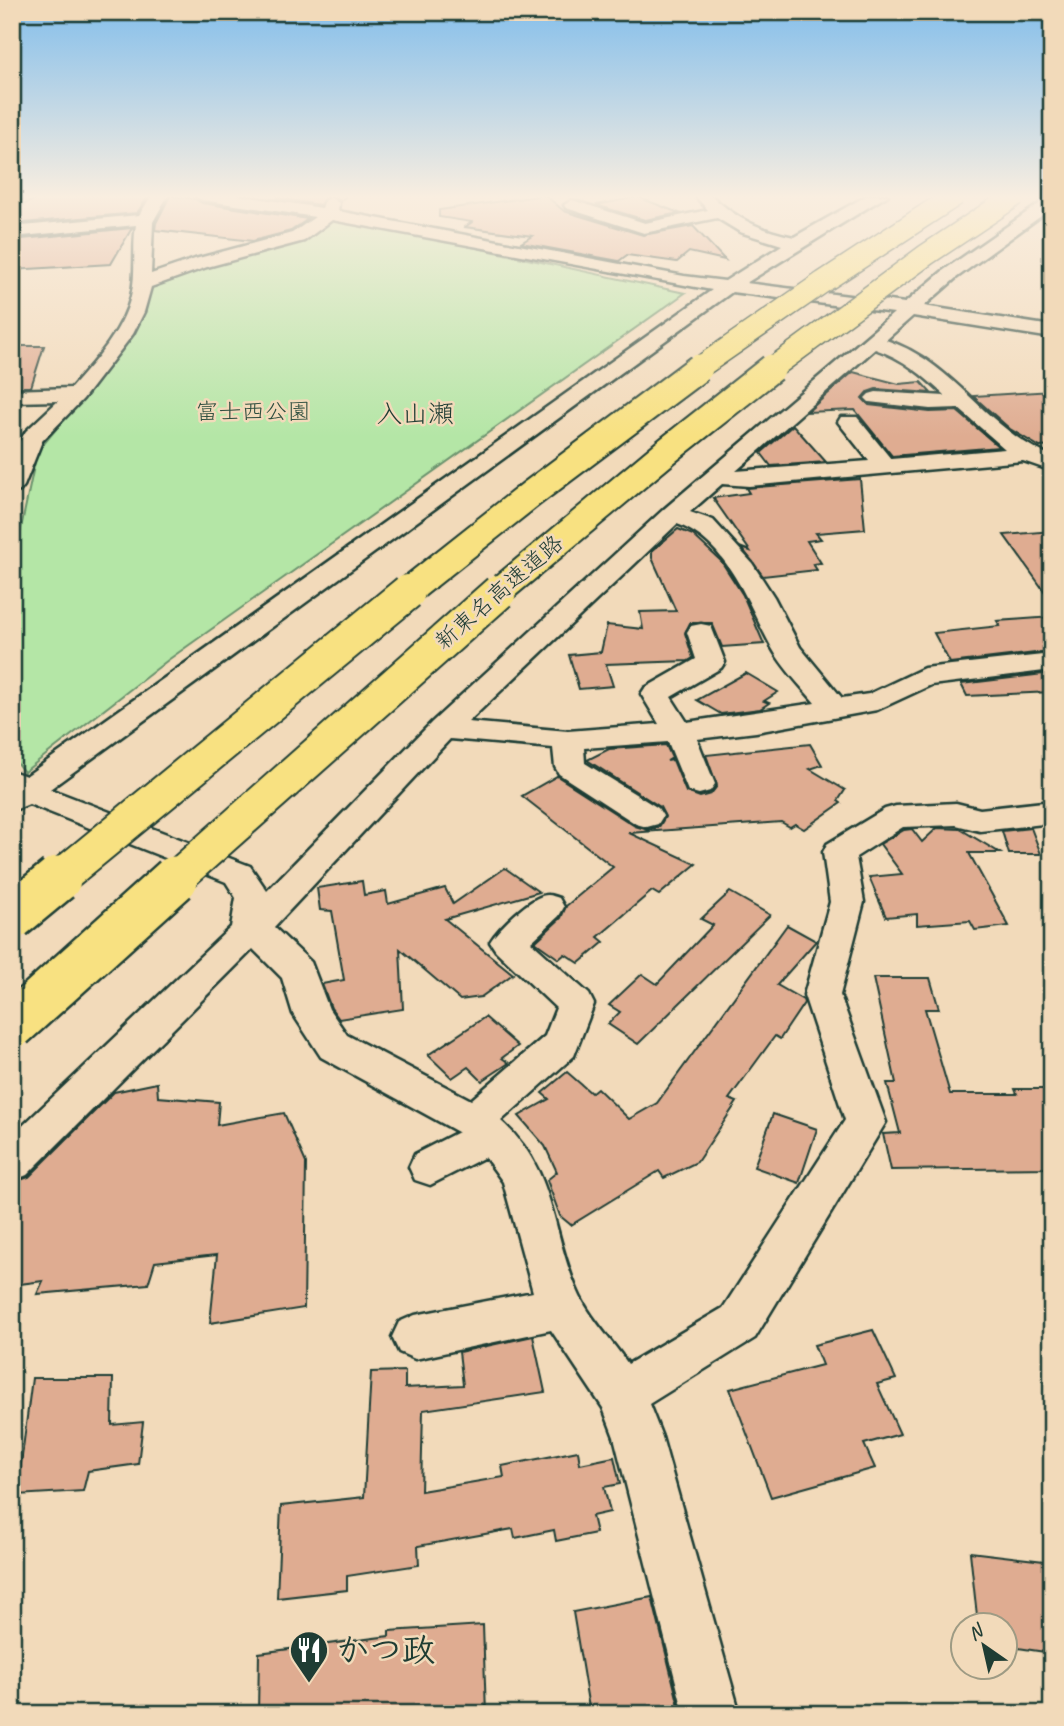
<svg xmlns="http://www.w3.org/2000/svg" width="1064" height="1726" viewBox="0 0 1064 1726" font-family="Caveat,'Klee One',sans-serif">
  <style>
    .green { fill: #b4e6a6; stroke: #6a926d; stroke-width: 2 }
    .building { fill: #dfac91; stroke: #1f3d34; stroke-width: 2 }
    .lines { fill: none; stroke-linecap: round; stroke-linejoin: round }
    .minor-casing { stroke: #1f3d34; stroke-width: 5 }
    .minor { fill: #f2daba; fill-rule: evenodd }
    .highway-bridge-far3-casing { stroke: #1f3d34; stroke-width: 24; stroke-linecap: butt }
    .highway-bridge-far2-casing { stroke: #1f3d34; stroke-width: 31; stroke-linecap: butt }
    .highway-bridge-far1-casing { stroke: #1f3d34; stroke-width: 38; stroke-linecap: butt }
    .highway-bridge-casing { stroke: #1f3d34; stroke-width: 50; stroke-linecap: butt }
    .highway-bridge-far3 { stroke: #f8e181; stroke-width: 21 }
    .highway-bridge-far2 { stroke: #f8e181; stroke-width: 27 }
    .highway-bridge-far1 { stroke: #f8e181; stroke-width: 34 }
    .highway-bridge { stroke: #f8e181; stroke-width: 45 }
    .labels { text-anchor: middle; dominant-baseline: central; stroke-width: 5; stroke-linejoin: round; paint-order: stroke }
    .far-park-label { font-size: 23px; fill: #2e4e3f; stroke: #f2daba }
    .far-street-label { font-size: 23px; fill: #1f3d34; stroke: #f2daba }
    .far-quarter-label { font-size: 26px; fill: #1f3d34; stroke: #f2daba }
    .near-poi-label { font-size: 33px; font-weight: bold; fill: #1f3d34; stroke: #f2daba; text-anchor: start }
  </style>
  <rect width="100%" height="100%" fill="#f2daba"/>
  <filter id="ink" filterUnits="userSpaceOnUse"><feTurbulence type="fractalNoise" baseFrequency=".0143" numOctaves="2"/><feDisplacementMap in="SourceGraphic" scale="14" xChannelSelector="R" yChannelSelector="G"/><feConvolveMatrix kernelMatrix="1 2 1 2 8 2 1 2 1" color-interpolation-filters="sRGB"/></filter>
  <g filter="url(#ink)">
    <polygon class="green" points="332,217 685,293 168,660 24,772 12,757 12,571 37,452 82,398 149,281 299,239"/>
    <g class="building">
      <polygon points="44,195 149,195 137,213 12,224 12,210"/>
      <polygon points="283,195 348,195 340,201 332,196 324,198 320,205 277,198"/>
      <polygon points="545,195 564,211 643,235 693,226 725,260 689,252 677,262 627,255 619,261 521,243 532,236 465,227 472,222 439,217 439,210"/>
      <polygon points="170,196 195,199 202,203 308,219 291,231 253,241 155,230 156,223"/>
      <polygon points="638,197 679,213 645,220 596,205"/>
      <polygon points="132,228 111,264 12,270 12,240"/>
      <polygon points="12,346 44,346 31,387 12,387"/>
      <polygon points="853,372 899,384 921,382 931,393 876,389 867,392 862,398 869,405 930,412 957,411 999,447 892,456 855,410 807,412"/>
      <polygon points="1052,391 1052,446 1040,447 1010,429 973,396"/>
      <polygon points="793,425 826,462 771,466 761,453"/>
      <polygon points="860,479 865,529 816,533 821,539 807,541 821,563 813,564 817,570 763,576 742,548 750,551 713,498 749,493 746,488"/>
      <polygon points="678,529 693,535 721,561 743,595 764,644 722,647 712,623 690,623 685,633 693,658 688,661 606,664 613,686 579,689 569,655 601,652 607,625 643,629 640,612 676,611 652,558 652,551"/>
      <polygon points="1052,531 1052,602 1004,535"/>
      <polygon points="1052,617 1052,651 950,663 934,633 1000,626 997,621"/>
      <polygon points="746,673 778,692 764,701 769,703 760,709 721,714 697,700"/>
      <polygon points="1052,673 1052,692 967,696 961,684"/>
      <polygon points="810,744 822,765 810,769 845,790 838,801 841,803 804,829 795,824 790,827 781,822 629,833 696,864 659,895 652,891 598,937 604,942 579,963 565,954 559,959 535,942 561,918 566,906 613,867 522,796 557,776 635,826 648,830 659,827 665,817 660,807 587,760 609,749 666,745 672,758 667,761 673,760 686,792 700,797 711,794 717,786 706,755"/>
      <polygon points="937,828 960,829 1000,853 969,853 1009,926 975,930 970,921 917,925 917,914 886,917 869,877 902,874 880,844 904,830 912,829 922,842"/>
      <polygon points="1031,828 1041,854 1009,854 1002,831"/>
      <polygon points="505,868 539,892 445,919 513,974 481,997 460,1000 400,949 403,1009 339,1019 331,1008 322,984 344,980 332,911 320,910 317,888 362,881 364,895 386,891 388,904 445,888 453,904"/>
      <polygon points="730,892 770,915 638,1044 608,1024 620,1012 609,1005 642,974 657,984 713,925 701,919"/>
      <polygon points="787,925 816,941 777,985 803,1000 804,1003 780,1039 775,1036 729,1099 737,1102 697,1162 664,1178 659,1171 571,1225 560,1216 547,1180 557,1172 545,1146 519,1116 549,1099 542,1093 567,1072 591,1093 597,1088 629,1119 657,1103"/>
      <polygon points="873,978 930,978 939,1009 925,1009 950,1094 1017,1094 1015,1089 1052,1089 1052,1168 891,1170 883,1134 900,1133 887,1083 896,1083"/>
      <polygon points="485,1017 518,1046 502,1058 509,1063 482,1081 468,1067 452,1078 428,1055"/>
      <polygon points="157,1083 158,1097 219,1102 217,1125 284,1113 306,1163 304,1308 210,1323 217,1255 155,1262 148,1284 37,1294 43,1281 12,1285 12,1183 29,1177 114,1092"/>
      <polygon points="773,1114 817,1129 799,1183 754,1167"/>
      <polygon points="873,1330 896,1379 877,1384 900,1434 864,1444 875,1468 771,1497 730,1389 822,1365 814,1345"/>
      <polygon points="533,1336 545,1392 423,1410 421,1491 504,1477 502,1466 578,1451 580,1464 614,1457 620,1484 604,1487 610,1512 592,1516 596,1533 556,1541 554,1530 515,1538 513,1529 418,1546 419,1565 347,1576 347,1590 277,1598 281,1506 364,1497 371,1372 405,1371 405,1388 463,1385 459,1352"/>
      <polygon points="32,1378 113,1378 112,1425 143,1422 138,1464 88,1471 83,1491 17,1495"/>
      <polygon points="970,1552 1052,1562 1052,1653 1004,1646 1004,1625 978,1625"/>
      <polygon points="652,1597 681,1714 590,1714 573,1612"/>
      <polygon points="483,1625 486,1714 258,1714 259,1653 389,1636 389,1631"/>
    </g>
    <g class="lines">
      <g class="minor-casing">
        <g id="minor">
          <polygon points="12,195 21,195 23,198 12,205"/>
          <path d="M152,195H168L153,222L151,274L195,259L292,233L315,217L202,200L194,195H236L322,208L325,200L331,198L339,203L338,211L684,276L725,281L782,245L740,232L717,218L644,233L566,208L564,205L572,200L645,223L708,210L696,197L711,195C736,219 760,230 794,237L868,195H888L746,283L905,303L944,270L1052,195V208L956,278L924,306L1052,326V338L913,316L886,340C955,362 987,432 1052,456V471L1023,461L749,486L722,484L690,512L713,520L752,563L774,597L800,647L842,698L869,694L924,668L1052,654V670L931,685L877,710L756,732L697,739L715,784L710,791L699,794L688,791L668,742L584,748L585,763L658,808L663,816L658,824L647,827L636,824L559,774L555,767L553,748L450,739L274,927L311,962L329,1009L347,1035L471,1100L545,1036L556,1008L496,951L490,942C498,929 533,894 548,895C552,895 555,897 559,898L564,907L559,916L531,942L589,994L594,1004L574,1056L501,1121C557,1171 550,1230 578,1292C588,1316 613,1342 628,1364L723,1308L845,1120L804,995L830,902L823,852L827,844L885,809L896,806L956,803L980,809L1052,801V823L980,831L956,825L903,827L856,857L864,902L840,995L886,1122L755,1338L649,1404L662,1437L740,1714H684L614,1437L603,1408L551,1330L415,1359L399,1352L392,1337L399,1322L415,1315L533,1292L503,1182L485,1157L430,1185L415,1180L409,1167L415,1154L458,1132L321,1057L293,1014L282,978L253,949L27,1175L12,1181V1136L231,927L236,898L226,882L29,804L12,811V771L26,776L712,290L332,220L304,241L207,267L151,287L144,312L133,334L83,399L42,441L24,486L20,491L12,493V454L26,431L58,401L12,402V390L71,388C94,362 123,331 131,296C137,273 132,248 136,225L12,237V227L139,215ZM732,292L894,313L664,509L432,722L267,891L250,866L50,789ZM875,349C904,359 923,375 945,396L876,392L869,394L865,398L869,402L930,409L958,408L1005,449L891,459L857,417H841L838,422L869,461L736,471ZM677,524C728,542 748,604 772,648C783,668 801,686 815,703L687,722L671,697L721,668L725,662L711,626L701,624L691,626L687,632L696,659L645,688L641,694L659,724L568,731L468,722Z"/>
        </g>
      </g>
      <use href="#minor" class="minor"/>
      <g class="highway-bridge-far3-casing">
        <g id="highway-bridge-far3">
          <polyline points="696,370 823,282 956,195"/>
          <polyline points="770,370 926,255 1016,195"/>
        </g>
      </g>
      <g class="highway-bridge-far2-casing">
        <g id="highway-bridge-far2">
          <polyline points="406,593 531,494 699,368"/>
          <polyline points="497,593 667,451 772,368"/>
        </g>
      </g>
      <g class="highway-bridge-far1-casing">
        <g id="highway-bridge-far1">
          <polyline points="56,881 408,592"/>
          <polyline points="173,881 499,592"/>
        </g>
      </g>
      <g class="highway-bridge-casing">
        <g id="highway-bridge">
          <polyline points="12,917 58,879"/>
          <polyline points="12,1026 175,879"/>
        </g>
      </g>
      <use href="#highway-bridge-far3" class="highway-bridge-far3"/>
      <use href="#highway-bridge-far2" class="highway-bridge-far2"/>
      <use href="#highway-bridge-far1" class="highway-bridge-far1"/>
      <use href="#highway-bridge" class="highway-bridge"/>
    </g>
  </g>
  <linearGradient id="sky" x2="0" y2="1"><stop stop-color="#83beeb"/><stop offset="0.45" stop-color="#f9eee0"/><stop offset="1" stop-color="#f9eee0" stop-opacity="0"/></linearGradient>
  <rect width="1064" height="437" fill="url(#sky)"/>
  <defs>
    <g id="restaurant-pin" transform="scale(2.0125)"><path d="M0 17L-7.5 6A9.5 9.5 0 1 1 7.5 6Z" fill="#1f3d34" stroke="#f2daba"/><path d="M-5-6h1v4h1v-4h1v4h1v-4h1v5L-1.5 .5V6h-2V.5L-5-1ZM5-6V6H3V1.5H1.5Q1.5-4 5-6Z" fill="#fff"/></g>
  </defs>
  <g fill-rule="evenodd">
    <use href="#restaurant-pin" x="309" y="1650"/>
  </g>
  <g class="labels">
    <g class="far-park-label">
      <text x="253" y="411">富士西公園</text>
    </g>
    <g class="far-street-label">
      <text transform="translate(499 592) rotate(-41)">新東名高速道路</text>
    </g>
    <g class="far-quarter-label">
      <text x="415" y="413">入山瀬</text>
    </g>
    <g class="near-poi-label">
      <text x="336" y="1650">かつ政</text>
    </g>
  </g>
  <rect width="1064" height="1726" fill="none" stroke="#f2daba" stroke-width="42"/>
  <rect x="21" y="21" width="1022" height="1684" fill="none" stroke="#1f3d34" stroke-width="2.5" filter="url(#ink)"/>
  <g transform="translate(984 1646) rotate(326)"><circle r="33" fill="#f2daba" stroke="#9e9b84" stroke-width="2"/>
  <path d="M0-5L12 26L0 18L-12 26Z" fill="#1f3d34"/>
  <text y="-10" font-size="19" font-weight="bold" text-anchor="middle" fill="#1f3d34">N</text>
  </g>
</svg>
